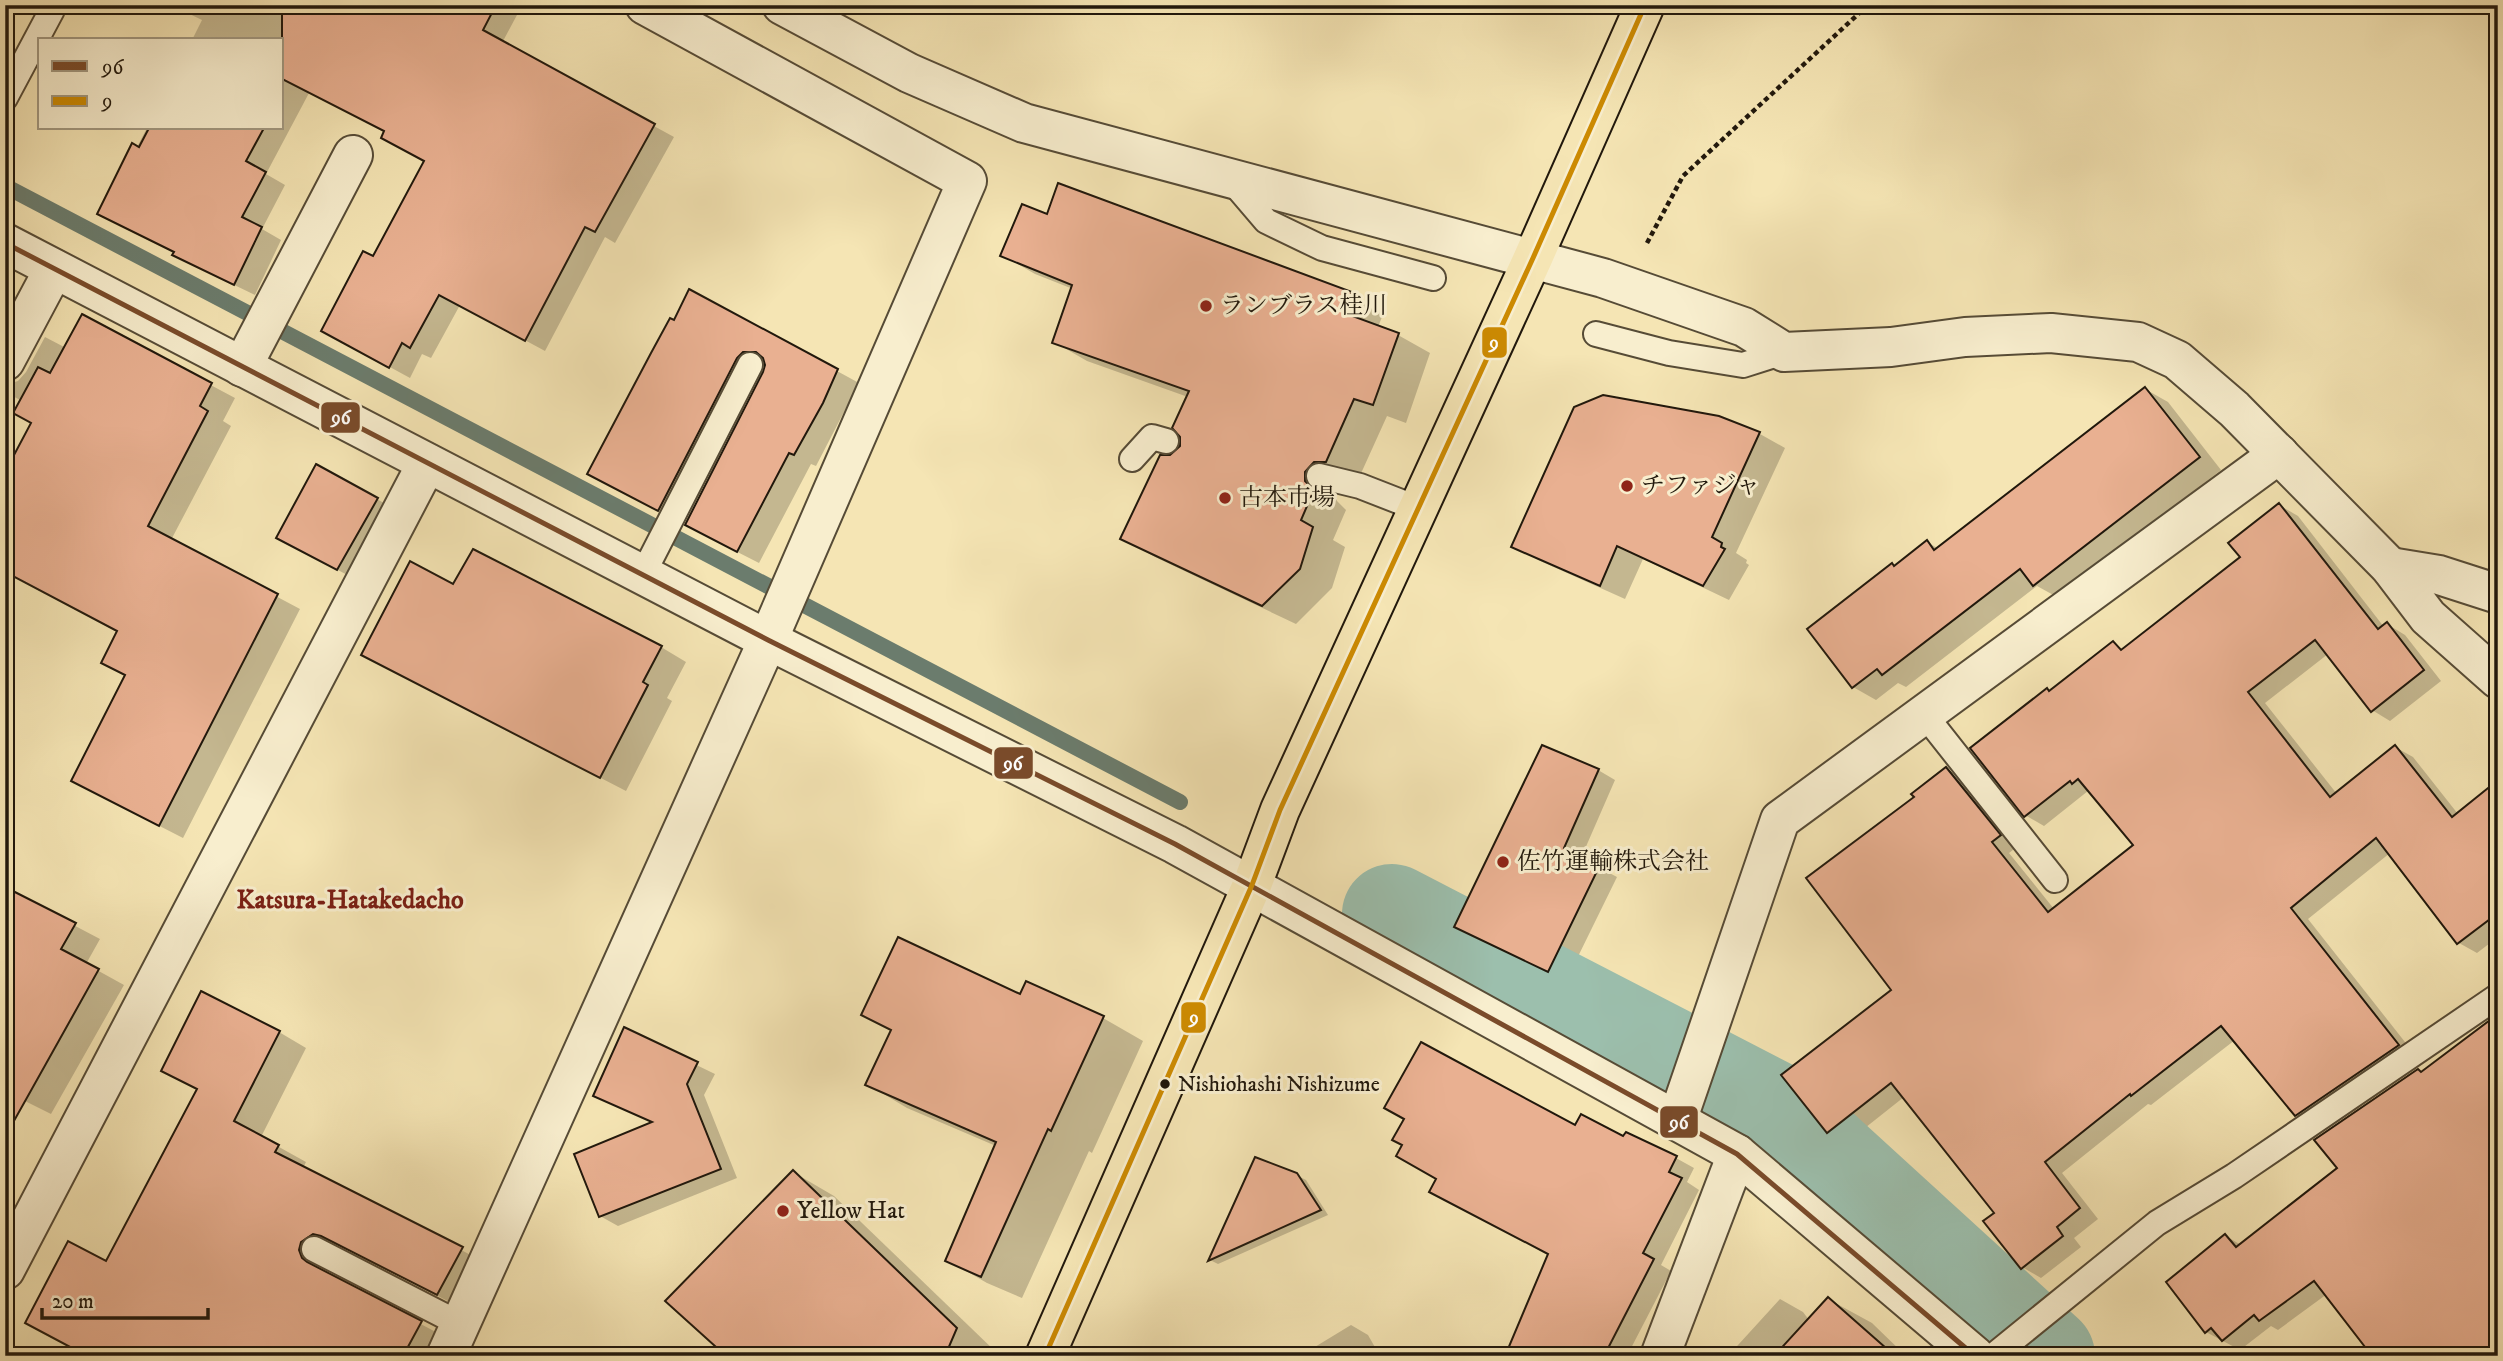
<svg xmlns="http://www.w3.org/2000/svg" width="2503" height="1361" viewBox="0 0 2503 1361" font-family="'IM FELL DW Pica','Noto Serif JP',serif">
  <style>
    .shadow { fill: #0003 }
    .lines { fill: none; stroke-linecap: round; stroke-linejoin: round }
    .stream { stroke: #6b7c6d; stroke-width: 16 }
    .river { stroke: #9cbfad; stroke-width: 100 }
    .building { fill: #e9b091; stroke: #21180c; stroke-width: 2 }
    .service-casing { stroke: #564b36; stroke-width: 28 }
    .minor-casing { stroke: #564b36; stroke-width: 42 }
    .tertiary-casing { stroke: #564b36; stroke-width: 42 }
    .trunk-casing { stroke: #21180c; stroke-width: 42 }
    .path { stroke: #21180c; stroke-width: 4.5; stroke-dasharray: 5 3.5; stroke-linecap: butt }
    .service { stroke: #f8eece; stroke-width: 24 }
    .minor { stroke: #f8eece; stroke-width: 38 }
    .tertiary { stroke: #f8eece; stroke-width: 38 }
    .trunk { stroke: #f5e5b4; stroke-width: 38 }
    .bus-1-casing { stroke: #f8eece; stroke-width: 10 }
    .bus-2-casing { stroke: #f8eece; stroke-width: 10 }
    .bus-1 { stroke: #7a4b2a; stroke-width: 5 }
    .bus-2 { stroke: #cc8a02; stroke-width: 5 }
    .poi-dot { fill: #8f2418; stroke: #f8eece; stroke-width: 2.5 }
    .bus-dot { fill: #21180c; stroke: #f8eece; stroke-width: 2.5 }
    .labels { text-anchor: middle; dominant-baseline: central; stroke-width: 6; stroke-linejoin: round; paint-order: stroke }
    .bus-label { font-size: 22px; fill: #21180c; stroke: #f8eece; text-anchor: start }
    .poi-label { font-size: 24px; fill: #21180c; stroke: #f8eece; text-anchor: start }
    .neighbourhood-label { font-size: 26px; font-weight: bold; fill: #7a1f14; stroke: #f8eece }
    .line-badge { stroke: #f8eece; stroke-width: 2.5 }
    .badge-label { font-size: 19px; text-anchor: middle; font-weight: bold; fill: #fff }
  </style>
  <rect width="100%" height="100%" fill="#f5e5b4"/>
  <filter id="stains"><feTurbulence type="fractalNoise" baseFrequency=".00286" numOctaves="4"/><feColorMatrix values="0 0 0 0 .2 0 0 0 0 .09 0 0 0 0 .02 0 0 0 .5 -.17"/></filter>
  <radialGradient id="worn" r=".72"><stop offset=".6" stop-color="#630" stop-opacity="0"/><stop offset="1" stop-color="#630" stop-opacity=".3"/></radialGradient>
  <g class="shadow">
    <polygon points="171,5 506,5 505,9 517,15 502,43 674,137 615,243 605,237 545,351 460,305 431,358 422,354 410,378 344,342 374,259 426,161 386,132 309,93 266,174 285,185 262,229 281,240 255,295 195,266 175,255 175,253 119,225 137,147 147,128 282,128 282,40 192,40 202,20"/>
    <polygon points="1059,186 1351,294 1384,312 1378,327 1398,335 1430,353 1406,423 1387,416 1358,480 1337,491 1337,501 1346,510 1333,540 1345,547 1332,588 1296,624 1155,557 1122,538 1171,457 1182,446 1188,397 1087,361 1054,342 1073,289 1035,274 1002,255 1048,217"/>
    <polygon points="5,316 27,329 6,375 8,384 18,381 26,372 45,337 66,348 83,317 235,398 223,421 231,426 171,540 300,609 183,838 97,794 127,676 119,631 33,423 22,401 5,392"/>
    <polygon points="671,321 837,371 859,383 816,466 811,464 759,563 708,537 768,360 758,370 680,522 610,486"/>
    <polygon points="2145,389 2168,402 2221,470 2057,597 2037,586 1906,687 1898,683 1876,700 1853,687 1809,630 1892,565 1896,567 1927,542 1939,549"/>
    <polygon points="1719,418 1760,434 1785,448 1736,553 1747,560 1746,563 1749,565 1729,600 1643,559 1625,599 1538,560 1513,546"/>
    <polygon points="377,499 394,509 355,579 296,548"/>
    <polygon points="2279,505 2298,516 2384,627 2387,624 2405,635 2441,681 2390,721 2372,710 2328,654 2265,703 2337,794 2395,747 2413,757 2458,814 2498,782 2498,937 2477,953 2459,943 2390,853 2308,919 2416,1056 2315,1126 2296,1115 2235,1040 2151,1105 2148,1104 2062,1173 2098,1219 2074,1238 2081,1247 2041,1278 2022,1267 1997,1213 1904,1097 1846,1143 1828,1132 1893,990 1916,797 1947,769 1965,779 2018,846 2009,853 2054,909 2135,845 2088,791 2044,826 2025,815 2051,692 2113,643 2124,650 2242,558"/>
    <polygon points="454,587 661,647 686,662 667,698 672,701 626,791 363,655"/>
    <polygon points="1598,770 1615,780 1581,858 1617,877 1566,981 1474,936"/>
    <polygon points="5,889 100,939 86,964 124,985 51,1114 5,1091"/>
    <polygon points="1021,997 1103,1018 1143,1041 1092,1153 1089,1151 1022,1298 987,1283 947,1260 996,1146 907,1108 867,1084 892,1031 863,1014"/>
    <polygon points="624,1030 715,1074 704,1095 737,1178 618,1226 600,1216 653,1123 595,1095"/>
    <polygon points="279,1032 306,1048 261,1137 306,1162 303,1168 490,1265 465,1310 351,1251 341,1249 329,1257 327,1267 330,1276 449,1339 443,1356 87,1356 107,1264 199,1090 163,1070"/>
    <polygon points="1576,1127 1624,1139 1676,1158 1694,1168 1687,1182 1699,1190 1661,1265 1671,1271 1629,1352 1635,1356 1507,1356 1550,1254"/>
    <polygon points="793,1172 834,1196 997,1353 995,1356 729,1356"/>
    <polygon points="1296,1175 1306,1180 1328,1215 1218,1264 1210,1260"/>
    <polygon points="2226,1236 2241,1245 2498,1310 2327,1294 2278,1330 2271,1326 2240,1350 2206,1332"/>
    <polygon points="1780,1299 1803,1312 1809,1320 1828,1299 1872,1323 1906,1356 1728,1356"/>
    <polygon points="1351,1325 1368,1335 1380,1356 1300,1356"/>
    <polygon points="531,1351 541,1356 529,1356"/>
  </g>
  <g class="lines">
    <polyline class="stream" points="5,186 1180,802"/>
    <polyline class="river" points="1392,914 1781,1115 2045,1356"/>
  </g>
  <g class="building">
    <polygon points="282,5 496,5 483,30 655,124 595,232 585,227 525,341 439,295 410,348 402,343 389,368 321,331 363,251 373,256 424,161 381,138 384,131 282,79"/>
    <polygon points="149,128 264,128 246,161 266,172 242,217 262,227 234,285 172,255 174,252 97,214 132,143 139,147"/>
    <polygon points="1058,183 1352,292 1344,313 1399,333 1373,405 1354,399 1326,462 1314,462 1305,472 1305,481 1314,490 1301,520 1313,527 1300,569 1262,606 1120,539 1160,455 1170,455 1180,446 1180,437 1172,428 1189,391 1052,343 1072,285 1000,256 1022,204 1047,214"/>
    <polygon points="689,289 838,369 823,403 794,455 789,453 737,552 685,525 763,372 765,365 763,358 756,352 743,352 737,358 658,511 587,474 651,353 670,318 674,320"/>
    <polygon points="82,314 212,383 200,406 208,411 148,526 278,594 159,826 71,781 125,675 101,663 117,631 5,572 5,472 31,423 13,413 38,367 50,373"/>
    <polygon points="2145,387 2200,457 2033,586 2020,569 1882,675 1877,669 1852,688 1807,629 1892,563 1894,566 1927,540 1934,550"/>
    <polygon points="1603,395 1719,416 1760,432 1712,537 1722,543 1721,547 1725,549 1703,586 1617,546 1600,586 1511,547 1574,407"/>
    <polygon points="316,464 378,498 337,570 276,538"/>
    <polygon points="2279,503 2378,629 2387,622 2424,670 2371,712 2315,640 2248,692 2330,797 2395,745 2452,817 2498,780 2498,913 2457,944 2376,838 2291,908 2399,1045 2295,1116 2221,1026 2131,1096 2130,1094 2045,1162 2080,1208 2057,1227 2063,1236 2021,1269 1983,1221 1994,1213 1891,1083 1827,1133 1781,1075 1891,990 1806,878 1914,797 1911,794 1946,767 2001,835 1992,842 2048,912 2133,845 2078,779 2072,784 2070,781 2024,817 1970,748 2047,688 2049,691 2113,641 2121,650 2240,557 2228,543"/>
    <polygon points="473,549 662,646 643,682 648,685 600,778 361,655 410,561 453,584"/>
    <polygon points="1542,745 1599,769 1564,848 1600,865 1548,972 1454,927"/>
    <polygon points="5,887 76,923 61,949 99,969 5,1137"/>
    <polygon points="898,937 1020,994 1026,981 1104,1016 1051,1131 1048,1129 981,1277 945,1261 996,1142 865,1085 891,1030 861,1015"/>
    <polygon points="201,991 280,1031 234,1121 279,1145 275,1152 463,1247 437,1295 321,1236 313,1234 301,1242 299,1250 302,1258 307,1262 422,1321 403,1356 87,1356 25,1323 68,1241 106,1261 197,1089 161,1071"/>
    <polygon points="2498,1014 2498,1356 2372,1356 2314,1281 2259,1321 2254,1315 2222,1341 2211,1328 2205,1333 2166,1282 2225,1234 2236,1247 2337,1168 2314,1140 2418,1069 2421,1072"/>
    <polygon points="624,1027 698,1062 687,1084 721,1169 599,1217 574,1154 652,1122 593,1096"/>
    <polygon points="1421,1042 1575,1125 1581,1114 1623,1136 1626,1132 1677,1156 1669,1172 1682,1178 1643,1253 1654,1259 1604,1356 1505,1356 1548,1254 1429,1192 1436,1179 1396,1156 1402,1145 1392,1140 1404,1119 1384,1108"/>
    <polygon points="1255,1157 1297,1173 1321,1210 1208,1261"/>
    <polygon points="793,1170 957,1328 945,1356 726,1356 665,1301"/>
    <polygon points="1828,1297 1895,1356 1774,1356"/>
  </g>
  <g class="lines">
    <g class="service-casing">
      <g id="service">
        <polyline points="5,98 52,10"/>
        <polyline points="1231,180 1266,221 1322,248 1433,278"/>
        <polyline points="1596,334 1669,353 1743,365 1784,352"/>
        <polyline points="1132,459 1152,437 1166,441"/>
        <polyline points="1319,476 1360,486 1419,509"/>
        <polyline points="643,574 750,365"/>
        <polyline points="1924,714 2055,880"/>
        <polyline points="314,1249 460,1324"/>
        <polyline points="1993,1356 2157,1223 2234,1176 2498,996"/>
      </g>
    </g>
    <g class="minor-casing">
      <g id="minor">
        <polyline points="782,5 909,73 1024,123 1603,278 1744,327 1784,352 1891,347 1965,337 2051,333 2138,342 2177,360 2234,409 2390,567 2428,617 2498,679"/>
        <polyline points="5,361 54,269"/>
        <polyline points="242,367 353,155"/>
        <polyline points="2390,567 2439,575 2498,594"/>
        <polyline points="1677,1121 1780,820 2279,454"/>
        <polyline points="5,1270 427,463"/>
        <polyline points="446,1356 768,640 967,181 645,5"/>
        <polyline points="1660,1356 1737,1154"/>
      </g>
    </g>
    <g class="tertiary-casing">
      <polyline id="tertiary" points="5,243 768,640 1175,844 1737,1154 1975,1356"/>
    </g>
    <g class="trunk-casing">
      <polyline id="trunk" points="1045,1356 1252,885 1280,810 1533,258 1645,5"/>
    </g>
    <polyline class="path" points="1647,243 1683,176 1868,5"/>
    <use href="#service" class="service"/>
    <use href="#minor" class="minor"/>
    <use href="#tertiary" class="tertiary"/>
    <use href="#trunk" class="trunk"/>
    <g class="bus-1-casing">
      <polyline id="bus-1" points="5,243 768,640 1175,844 1737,1154 1975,1356"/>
    </g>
    <g class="bus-2-casing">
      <polyline id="bus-2" points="1045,1356 1252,885 1280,810 1533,258 1645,5"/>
    </g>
    <use href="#bus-1" class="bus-1"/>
    <use href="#bus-2" class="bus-2"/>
  </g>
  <g class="poi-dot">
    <circle cx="1206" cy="306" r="7"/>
    <circle cx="1627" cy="486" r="7"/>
    <circle cx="1225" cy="498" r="7"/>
    <circle cx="1503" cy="862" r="7"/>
    <circle cx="783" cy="1211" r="7"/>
  </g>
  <circle class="bus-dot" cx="1165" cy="1084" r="6"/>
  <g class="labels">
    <g class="bus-label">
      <text x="1178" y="1084">Nishiohashi Nishizume</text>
    </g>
    <g class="poi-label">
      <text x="1220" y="306">ランブラス桂川</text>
      <text x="1641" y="486">チファジャ</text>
      <text x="1239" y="498">古本市場</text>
      <text x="1517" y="862">佐竹運輸株式会社</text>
      <text x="797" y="1211">Yellow Hat</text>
    </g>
    <g class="neighbourhood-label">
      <text x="350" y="900">Katsura-Hatakedacho</text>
    </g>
  </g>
  <g class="line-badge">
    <rect x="1481" y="326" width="27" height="33" rx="7" fill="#cc8a02"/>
    <rect x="320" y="401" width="41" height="33" rx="7" fill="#7a4b2a"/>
    <rect x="993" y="746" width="41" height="34" rx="7" fill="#7a4b2a"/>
    <rect x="1180" y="1001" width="27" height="33" rx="7" fill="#cc8a02"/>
    <rect x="1659" y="1105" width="40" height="34" rx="7" fill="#7a4b2a"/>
  </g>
  <g class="badge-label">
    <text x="1494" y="349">9</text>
    <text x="341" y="424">96</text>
    <text x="1013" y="770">96</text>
    <text x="1194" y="1024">9</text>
    <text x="1679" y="1129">96</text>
  </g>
  <rect width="2503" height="1361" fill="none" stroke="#f5e5b4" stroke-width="28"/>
  <rect x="7" y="7" width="2489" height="1347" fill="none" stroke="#21180c" stroke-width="3.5"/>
  <rect x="14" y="14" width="2475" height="1333" fill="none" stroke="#21180c" stroke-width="2"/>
  <rect x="38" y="38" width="245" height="91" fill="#f8eece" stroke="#a29880" stroke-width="2"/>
  <rect x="52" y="61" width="35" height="10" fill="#7a4b2a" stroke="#a29880" stroke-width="2"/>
  <text x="102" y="74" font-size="21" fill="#21180c">96</text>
  <rect x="52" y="96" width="35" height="10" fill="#cc8a02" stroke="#a29880" stroke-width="2"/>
  <text x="102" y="108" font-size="21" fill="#21180c">9</text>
  <path d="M42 1308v10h166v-10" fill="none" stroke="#21180c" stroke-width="3.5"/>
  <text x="52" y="1308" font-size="21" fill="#21180c" stroke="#f8eece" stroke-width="5" paint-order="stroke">20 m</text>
  <rect width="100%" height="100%" filter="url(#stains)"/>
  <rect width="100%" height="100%" fill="url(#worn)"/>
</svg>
